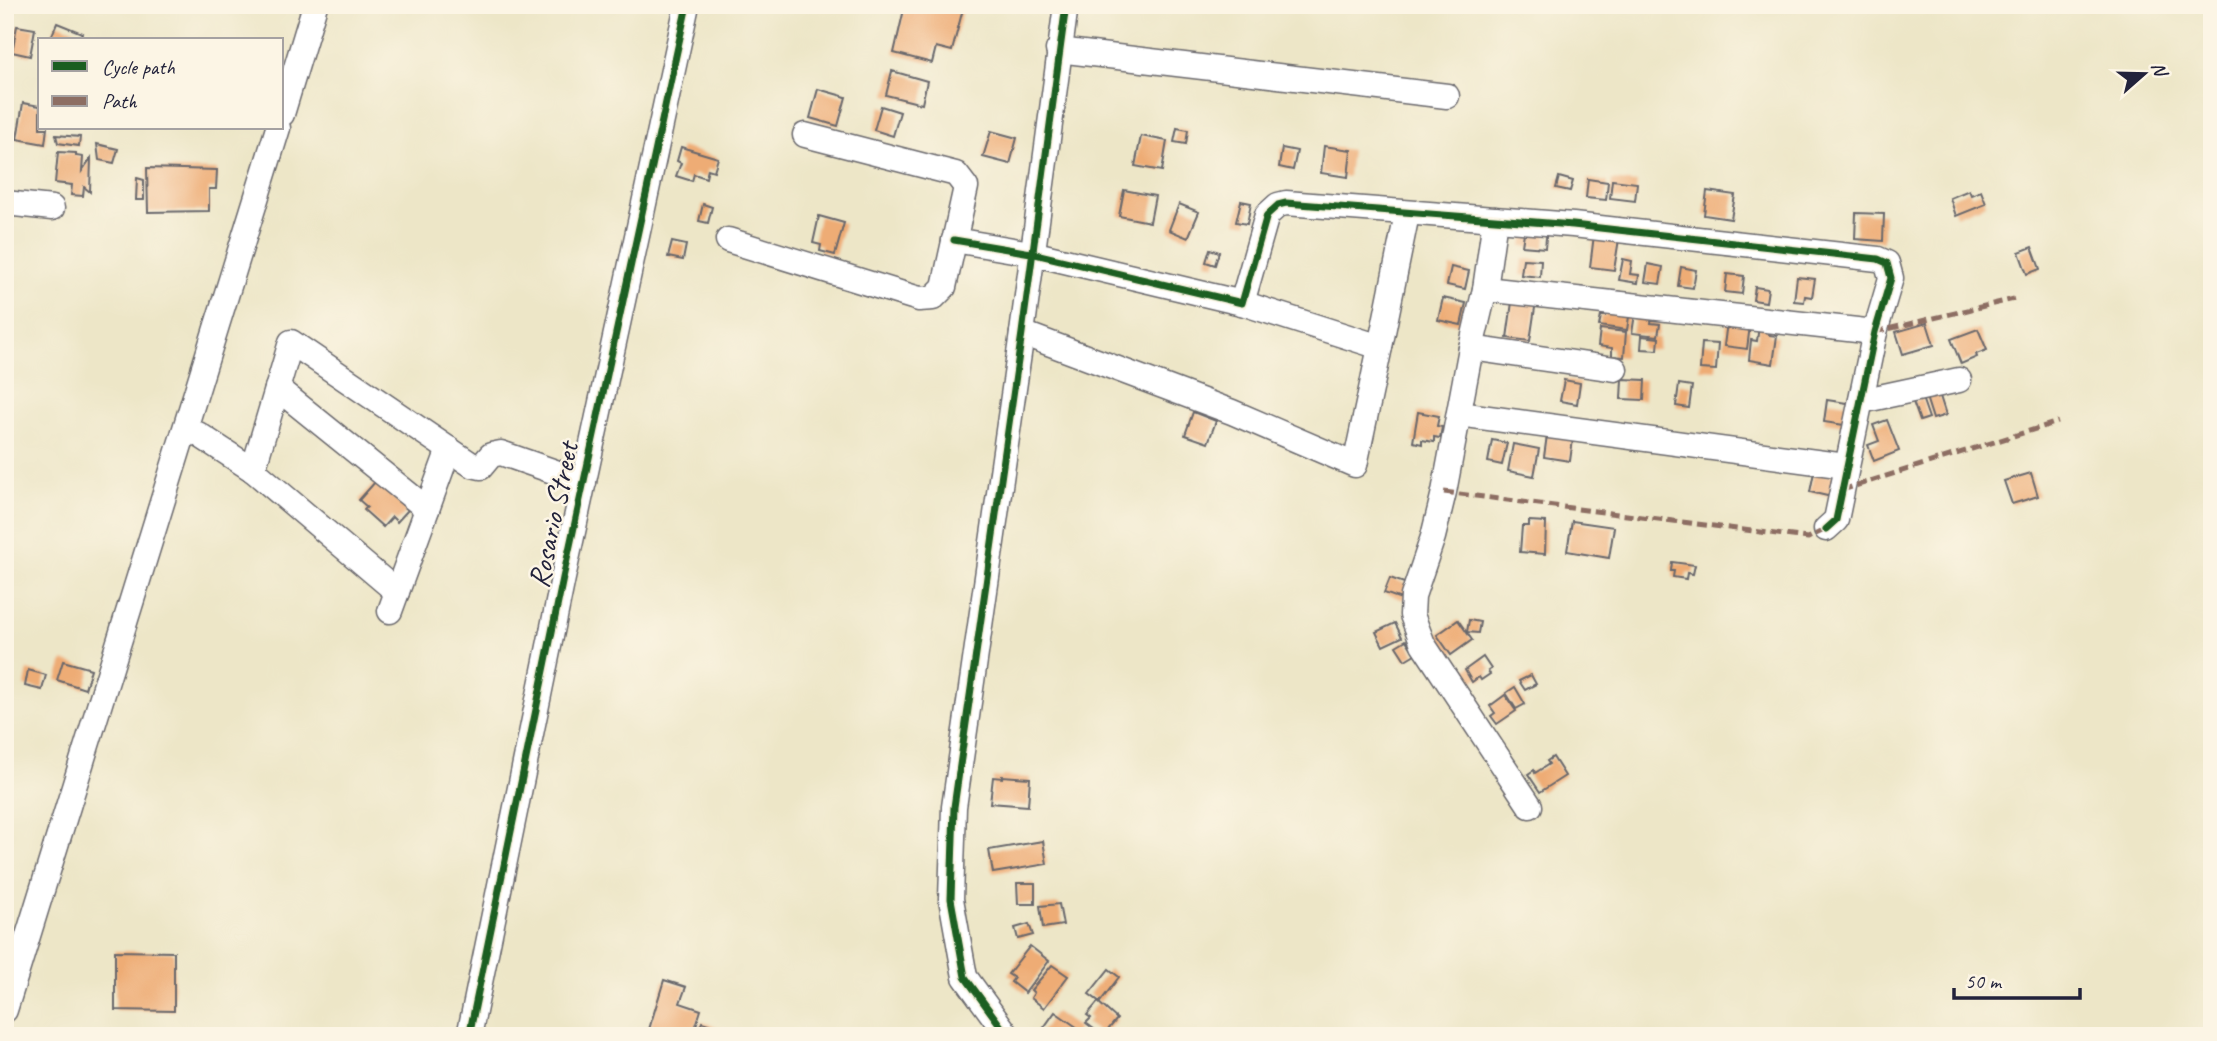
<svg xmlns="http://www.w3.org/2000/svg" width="2217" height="1041" viewBox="0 0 2217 1041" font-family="Caveat,sans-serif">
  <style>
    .building { fill: #eeac75 }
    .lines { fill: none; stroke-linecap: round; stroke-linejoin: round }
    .minor-casing { stroke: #69676c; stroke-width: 27 }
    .minor { stroke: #fff; stroke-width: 24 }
    .quiet { stroke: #8d6e63; stroke-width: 5; stroke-dasharray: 10 5; stroke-linecap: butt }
    .cycleway-casing { stroke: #fcf5e5; stroke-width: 11 }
    .cycleway { stroke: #1b5e20; stroke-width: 7 }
    .labels { text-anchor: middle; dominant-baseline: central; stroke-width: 5; stroke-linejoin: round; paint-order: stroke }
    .street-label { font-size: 30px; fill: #22223b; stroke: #fcf5e5 }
  </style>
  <rect width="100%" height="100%" fill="#fcf5e5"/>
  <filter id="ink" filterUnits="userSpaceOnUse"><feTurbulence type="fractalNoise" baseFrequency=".0143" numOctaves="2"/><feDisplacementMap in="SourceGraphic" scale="14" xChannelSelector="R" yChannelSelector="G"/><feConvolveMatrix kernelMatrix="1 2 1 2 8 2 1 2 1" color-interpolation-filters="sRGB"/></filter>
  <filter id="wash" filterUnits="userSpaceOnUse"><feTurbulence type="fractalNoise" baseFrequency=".00686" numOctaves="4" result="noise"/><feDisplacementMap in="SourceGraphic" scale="28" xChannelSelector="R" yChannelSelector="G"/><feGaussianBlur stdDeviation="1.57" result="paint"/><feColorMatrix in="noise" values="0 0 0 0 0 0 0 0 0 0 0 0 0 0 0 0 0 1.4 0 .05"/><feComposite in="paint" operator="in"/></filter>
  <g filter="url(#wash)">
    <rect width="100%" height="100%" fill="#ede6c7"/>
    <g id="blocks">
      <g class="building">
        <polygon points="905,5 964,5 952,51 936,47 932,63 894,53"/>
        <polygon points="57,23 82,33 79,40 50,40"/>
        <polygon points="17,26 35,29 30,56 12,52"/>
        <polygon points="892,71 927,81 922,104 886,95"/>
        <polygon points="818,89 846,97 838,126 810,118"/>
        <polygon points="23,103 40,106 40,128 47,128 45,144 17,139"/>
        <polygon points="881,106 900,112 893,136 874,130"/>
        <polygon points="1177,128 1188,130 1186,144 1174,142"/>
        <polygon points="991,131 1017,138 1010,164 983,157"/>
        <polygon points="56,135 80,137 79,146 58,143"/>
        <polygon points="1141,136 1167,141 1162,171 1135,166"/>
        <polygon points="97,144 118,149 114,163 99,160"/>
        <polygon points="1324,146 1351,150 1348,177 1321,173"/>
        <polygon points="681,147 718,158 714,171 708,169 706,178 694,174 692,181 676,176 681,163 677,161"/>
        <polygon points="1282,148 1297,151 1293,170 1279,167"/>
        <polygon points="58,152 76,153 76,156 83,157 82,171 91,158 90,192 84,187 83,196 71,195 72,185 55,183"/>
        <polygon points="147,168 217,170 216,189 209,189 209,211 148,212"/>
        <polygon points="1559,177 1573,181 1570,191 1556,188"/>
        <polygon points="137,178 144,180 144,200 136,200"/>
        <polygon points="1588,179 1608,182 1606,200 1586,198"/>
        <polygon points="1612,180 1637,183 1635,201 1610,198"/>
        <polygon points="1124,190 1155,196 1150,222 1119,216"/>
        <polygon points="1969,190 1971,195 1981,191 1986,204 1956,216 1950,198"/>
        <polygon points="1707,191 1735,195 1731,219 1704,215"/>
        <polygon points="1241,201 1251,203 1247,224 1236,222"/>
        <polygon points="703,204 712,207 708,223 699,221"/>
        <polygon points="1179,204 1199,212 1188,238 1169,230"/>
        <polygon points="1856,213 1884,214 1883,241 1855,239"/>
        <polygon points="819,216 844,223 835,255 820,251 821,245 813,243"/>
        <polygon points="1525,226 1547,228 1545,248 1522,246"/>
        <polygon points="1594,235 1619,239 1614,270 1590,267"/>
        <polygon points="672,242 686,245 683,260 668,257"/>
        <polygon points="2032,247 2040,269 2027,274 2019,252"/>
        <polygon points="1210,249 1219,252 1215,265 1206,262"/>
        <polygon points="1523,259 1541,260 1540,277 1521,275"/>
        <polygon points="1623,259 1632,261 1630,274 1639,275 1638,283 1619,280"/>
        <polygon points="1648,264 1663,267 1660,284 1645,282"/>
        <polygon points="1451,267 1469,271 1465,289 1447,285"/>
        <polygon points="1681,267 1696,270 1693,288 1678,286"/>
        <polygon points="1727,274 1744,276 1742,294 1725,292"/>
        <polygon points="1797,277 1815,279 1812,297 1805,296 1804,302 1794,301"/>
        <polygon points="1755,287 1768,289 1766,302 1753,300"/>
        <polygon points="1513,295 1536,301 1530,341 1507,338"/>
        <polygon points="1443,298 1466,303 1461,325 1438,320"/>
        <polygon points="1607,307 1630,310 1627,330 1599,326 1601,316 1605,316"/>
        <polygon points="1635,314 1652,316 1651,323 1660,324 1658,336 1632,333"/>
        <polygon points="1727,322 1750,325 1747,349 1724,346"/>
        <polygon points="1927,323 1934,345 1903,354 1896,332"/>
        <polygon points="1759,326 1771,328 1769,335 1777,336 1773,364 1749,360 1751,340 1757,341"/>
        <polygon points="1600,329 1626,332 1624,357 1612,356 1612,348 1598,346"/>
        <polygon points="1978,329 1987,350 1976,354 1977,357 1961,364 1951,339"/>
        <polygon points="1642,336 1659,338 1658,350 1641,349"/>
        <polygon points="1702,343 1718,344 1716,370 1700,369"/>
        <polygon points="1622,379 1645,380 1644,400 1621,399"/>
        <polygon points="1564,380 1580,383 1577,404 1560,401"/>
        <polygon points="1679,384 1692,386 1689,408 1676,406"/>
        <polygon points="1938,390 1946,415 1933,419 1925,394"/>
        <polygon points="1922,398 1929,418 1920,421 1913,402"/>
        <polygon points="1827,400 1854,404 1851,426 1824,422"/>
        <polygon points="1193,412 1216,421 1208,443 1185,435"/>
        <polygon points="1418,412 1439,416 1437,426 1442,427 1440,438 1434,437 1434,442 1422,440 1422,444 1413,442"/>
        <polygon points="1887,420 1899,451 1874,461 1868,445 1879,441 1873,425"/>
        <polygon points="1547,435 1573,439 1570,461 1544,457"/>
        <polygon points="1492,440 1507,443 1502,465 1488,462"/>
        <polygon points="1513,444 1539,449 1534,476 1508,471"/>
        <polygon points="1814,472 1840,477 1836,498 1810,492"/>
        <polygon points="2031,473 2038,496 2012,504 2004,481"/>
        <polygon points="376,481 408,510 397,522 392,517 383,527 364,510 367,507 359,500"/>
        <polygon points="1529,521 1546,522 1545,554 1520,552 1522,526 1529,526"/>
        <polygon points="1572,521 1614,527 1609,558 1567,551"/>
        <polygon points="1672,562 1695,565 1693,574 1687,573 1686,579 1673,577 1674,571 1671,571"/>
        <polygon points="1390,578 1410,585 1404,600 1384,593"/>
        <polygon points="1458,620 1472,640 1451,655 1437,635"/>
        <polygon points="1469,620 1480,622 1478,633 1467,632"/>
        <polygon points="1395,623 1402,637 1383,646 1376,632"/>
        <polygon points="1406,640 1415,654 1405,660 1396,646"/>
        <polygon points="1483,657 1491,669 1488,671 1490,674 1481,680 1479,677 1472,682 1465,670"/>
        <polygon points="63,661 91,669 85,689 57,680"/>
        <polygon points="28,670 46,675 42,690 25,686"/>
        <polygon points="1531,675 1536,684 1525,690 1519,681"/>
        <polygon points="1515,687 1525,704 1516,709 1506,693"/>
        <polygon points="1505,695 1516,711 1497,724 1491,716 1495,713 1490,706"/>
        <polygon points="1553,757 1565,776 1540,792 1528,774 1534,770 1535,773 1549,764 1547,761"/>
        <polygon points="1002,776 1030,778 1028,806 990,803 993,777 1002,778"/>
        <polygon points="1043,841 1047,864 993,873 989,850"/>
        <polygon points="1017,883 1035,883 1035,904 1018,904"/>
        <polygon points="1059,904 1063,925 1043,928 1040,906"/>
        <polygon points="1029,924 1033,935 1018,939 1015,928"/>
        <polygon points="1030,946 1049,961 1025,993 1011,982 1014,978 1008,974"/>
        <polygon points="115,951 174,952 174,1011 115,1010"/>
        <polygon points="1052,965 1068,976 1044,1008 1031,998 1034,993 1031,990"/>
        <polygon points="1109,969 1119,977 1100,1002 1089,994"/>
        <polygon points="664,980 686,987 680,1003 701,1010 694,1032 698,1033 702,1022 727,1030 725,1036 647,1036"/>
        <polygon points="1098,1002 1117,1019 1103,1036 1086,1023 1091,1018 1087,1015"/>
        <polygon points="1055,1012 1078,1028 1073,1036 1038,1036"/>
      </g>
    </g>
  </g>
  <g filter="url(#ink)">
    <use href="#blocks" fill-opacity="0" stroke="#69676c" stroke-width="2"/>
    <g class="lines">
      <g class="minor-casing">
        <g id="minor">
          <polyline points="1058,50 1447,96"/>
          <polyline points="282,114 315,5"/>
          <polyline points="5,203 52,208"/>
          <polyline points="1495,219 1485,289 1471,348 1444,492 1433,537 1413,596 1412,615 1423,644 1530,806"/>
          <polyline points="728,240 919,299 933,298 944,287 966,187 956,174 805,135"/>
          <polyline points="954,240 1031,253 1242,303 1267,215 1278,205 1286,203 1573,225 1878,259 1887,263 1891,278 1875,332 1836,520 1826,529"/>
          <polyline points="1485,289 1875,332"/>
          <polyline points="1242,303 1380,347 1407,214"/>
          <polyline points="1022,333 1232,412 1355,465 1380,347"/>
          <polyline points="1471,348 1615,369"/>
          <polyline points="277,388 427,509"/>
          <polyline points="1861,401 1959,380"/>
          <polyline points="1459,414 1846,466"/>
          <polyline points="198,434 253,470 397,592"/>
          <polyline points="253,470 291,342 472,465 481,467 491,455 501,453 584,482"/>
          <polyline points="390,611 449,449"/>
          <polyline points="5,1010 278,128"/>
          <polyline points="469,1036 563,578 687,5"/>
          <polyline points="1008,1036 965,977 951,899 954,807 1022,333 1066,5"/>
        </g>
      </g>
      <use href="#minor" class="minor"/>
      <g class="quiet">
        <polyline points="1875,332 2014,299"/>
        <polyline points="1842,490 2058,422"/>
        <polyline points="1444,492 1808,538 1826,529"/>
      </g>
      <g class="cycleway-casing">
        <g id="cycleway">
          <polyline points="954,240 1031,253 1242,303 1267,215 1278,205 1286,203 1573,225 1878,259 1887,263 1891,278 1875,332 1836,520 1826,529"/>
          <polyline points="469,1036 563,578 687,5"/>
          <polyline points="1008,1036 965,977 951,899 954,807 1022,333 1066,5"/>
        </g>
      </g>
      <use href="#cycleway" class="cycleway"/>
    </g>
  </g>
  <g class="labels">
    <g class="street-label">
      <text transform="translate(553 515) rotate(-78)">Rosario Street</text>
    </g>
  </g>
  <rect width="2217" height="1041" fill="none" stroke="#fcf5e5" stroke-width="28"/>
  <rect x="38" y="38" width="245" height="91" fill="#fcf5e5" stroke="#a5a1a1" stroke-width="2"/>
  <rect x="52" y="61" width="35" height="10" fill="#1b5e20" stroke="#a5a1a1" stroke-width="2"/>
  <text x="102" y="74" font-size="21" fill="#22223b">Cycle path</text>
  <rect x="52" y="96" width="35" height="10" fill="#8d6e63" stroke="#a5a1a1" stroke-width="2"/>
  <text x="102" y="108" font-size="21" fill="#22223b">Path</text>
  <g transform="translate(2144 74) rotate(70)" stroke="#fcf5e5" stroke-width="5" paint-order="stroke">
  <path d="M0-5L12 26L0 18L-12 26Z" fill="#22223b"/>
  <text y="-10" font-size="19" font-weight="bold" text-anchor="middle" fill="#22223b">N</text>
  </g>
  <path d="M1954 988v10h126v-10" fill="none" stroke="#22223b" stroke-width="3.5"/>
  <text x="1965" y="988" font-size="21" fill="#22223b" stroke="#fcf5e5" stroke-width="5" paint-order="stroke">50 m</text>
</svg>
